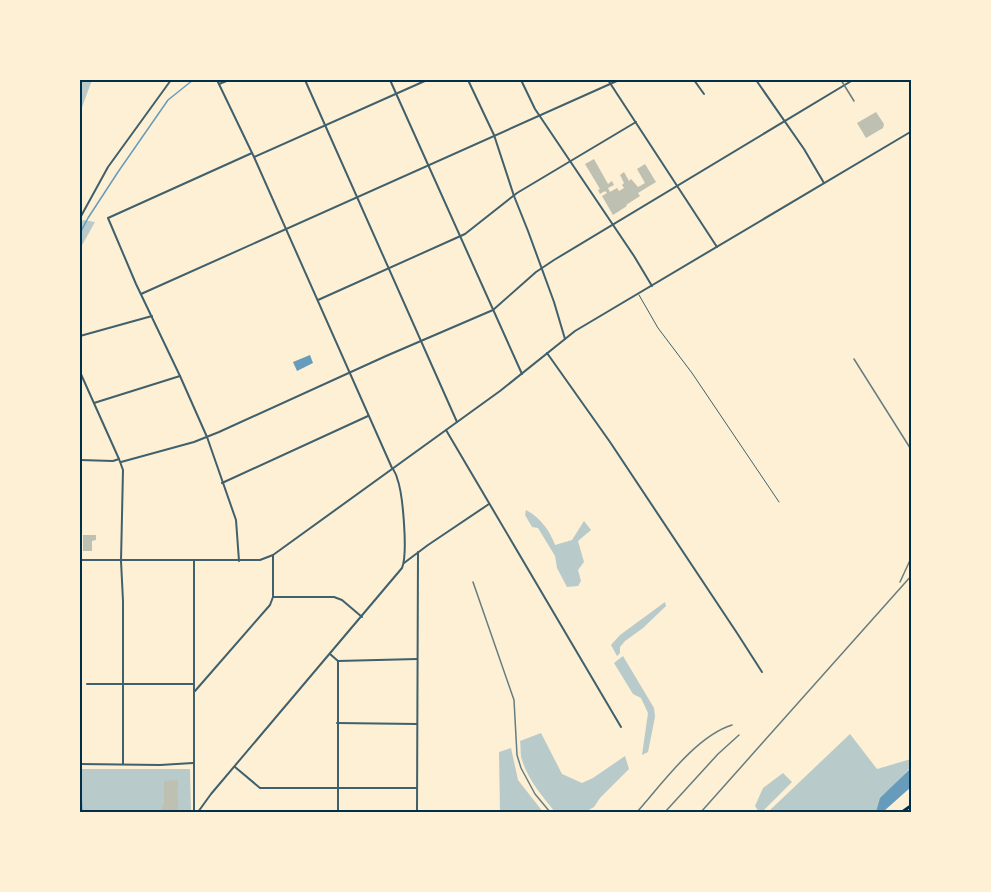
<svg xmlns="http://www.w3.org/2000/svg" width="991" height="892" viewBox="0 0 991 892" font-family="Lato,sans-serif">
  <style>
    .green { fill: #b9caca }
    .water { fill: #669bbc }
    .lines { fill: none; stroke-linecap: round; stroke-linejoin: round }
    .stream { stroke: #669bbc; stroke-width: 1.5 }
    .building { fill: #bec0b2 }
    .service { stroke: #3f606c; stroke-width: 1 }
    .minor { stroke: #3f606c; stroke-width: 2 }
    .tertiary { stroke: #3f606c; stroke-width: 2 }
    .primary { stroke: #003049; stroke-width: 3 }
    .rail { stroke: #657d81; stroke-width: 1.5 }
    .neatline { fill: none; stroke: #003049; stroke-width: 2 }
  </style>
  <rect width="100%" height="100%" fill="#fdf0d5"/>
  <g class="green">
    <polygon points="80,80 92,80 80,113"/>
    <polygon points="83,220 95,222 80,249 80,226"/>
    <path d="M526,510C540,517 550,531 555,545L572,540L584,521L591,530L578,541L584,562L578,570L581,581L578,586L567,587L557,568L555,556L538,528L532,527L525,515Z"/>
    <polygon points="665,602 666,606 643,628 625,641 620,647 620,653 617,656 611,645 620,635"/>
    <polygon points="623,656 654,708 655,717 648,752 642,755 648,713 641,698 633,694 614,663"/>
    <path d="M541,733L562,774L582,783L593,778L625,756L629,769L600,798L594,807L585,812H555C543,797 528,780 522,760C520,755 521,747 520,741Z"/>
    <polygon points="850,734 877,769 911,759 909,769 892,787 898,795 879,812 768,812"/>
    <polygon points="511,748 518,780 543,812 500,812 499,752"/>
    <polygon points="80,769 190,769 191,812 80,812"/>
    <polygon points="783,773 792,782 762,812 759,812 755,806 763,788"/>
  </g>
  <g class="water">
    <polygon points="310,355 313,363 297,371 293,362"/>
    <polygon points="911,768 911,787 884,811 876,812 880,798"/>
  </g>
  <g class="lines">
    <g class="stream">
      <polyline points="80,233 88,218 118,172 168,100 193,80"/>
      <polyline points="80,610 81,620 80,623"/>
      <polyline points="80,649 80,653"/>
      <polyline points="80,778 82,812"/>
    </g>
  </g>
  <g class="building">
    <polygon points="876,112 884,124 883,128 866,138 857,123"/>
    <polygon points="594,159 608,184 612,181 614,185 608,188 610,192 617,188 619,191 624,188 622,185 624,183 620,175 624,172 629,181 631,179 638,187 645,183 637,169 645,164 656,182 638,193 640,196 626,205 627,206 613,215 602,196 607,193 605,191 600,194 598,190 600,189 585,164"/>
    <polygon points="83,535 96,535 96,540 92,541 92,551 83,551"/>
    <polygon points="178,780 178,789 177,789 179,812 162,812 162,805 164,805 164,781"/>
  </g>
  <g class="lines">
    <polyline class="service" points="639,295 658,328 692,373 779,502"/>
    <g class="minor">
      <polyline points="217,80 254,157 392,468"/>
      <polyline points="305,80 457,422"/>
      <polyline points="468,80 494,135 514,196 528,231 554,302 565,339"/>
      <polyline points="521,80 535,109 634,256 652,286"/>
      <polyline points="608,80 717,247"/>
      <polyline points="694,80 704,94"/>
      <polyline points="756,80 804,149 824,183"/>
      <polyline points="219,84 229,80"/>
      <polyline points="254,157 427,80"/>
      <polyline points="141,294 619,80"/>
      <polyline points="318,300 465,234 517,193 636,122"/>
      <polyline points="80,336 152,316"/>
      <polyline points="547,353 610,442 737,633 762,672"/>
      <polyline points="80,372 119,459 123,470 121,561 123,601 123,764"/>
      <polyline points="94,403 180,376"/>
      <polyline points="446,430 621,727"/>
      <polyline points="80,460 113,461 119,459"/>
      <polyline points="121,462 194,442 219,432 386,356 493,310 536,272 554,260 853,80"/>
      <polyline points="222,483 368,416"/>
      <polyline points="239,561 236,520 207,437 180,376 136,284 108,218 252,153"/>
      <polyline points="404,563 428,545 489,504"/>
      <polyline points="273,597 334,597 342,600 362,617"/>
      <polyline points="330,654 338,661 338,812"/>
      <polyline points="338,661 417,659"/>
      <polyline points="87,684 194,684"/>
      <polyline points="195,691 270,605 273,597 273,555"/>
      <polyline points="337,723 417,724"/>
      <polyline points="80,764 160,765 193,763"/>
      <polyline points="235,767 260,788 417,788"/>
      <polyline points="194,812 194,561"/>
      <polyline points="417,812 418,552"/>
    </g>
    <g class="tertiary">
      <polyline points="390,80 522,374"/>
      <polyline points="80,218 108,167 171,80"/>
      <polyline points="80,560 260,560 273,555 500,391 575,331 912,131"/>
      <path d="M198,812L211,794L402,568C408,554 403,493 397,478C397,476 394,471 393,469"/>
    </g>
    <polyline class="primary" points="902,812 912,805"/>
    <g class="rail">
      <polyline points="841,80 854,101"/>
      <polyline points="854,359 912,451"/>
      <polyline points="473,582 514,700 517,755 521,768 535,794 550,812"/>
      <polyline points="900,582 912,556"/>
      <path d="M637,812C661,785 696,736 732,725"/>
      <polyline points="665,812 718,754 739,735"/>
      <polyline points="701,812 912,575"/>
    </g>
  </g>
  <rect width="991" height="892" fill="none" stroke="#fdf0d5" stroke-width="162"/>
  <rect x="81" y="81" width="829" height="730" class="neatline"/>
</svg>
